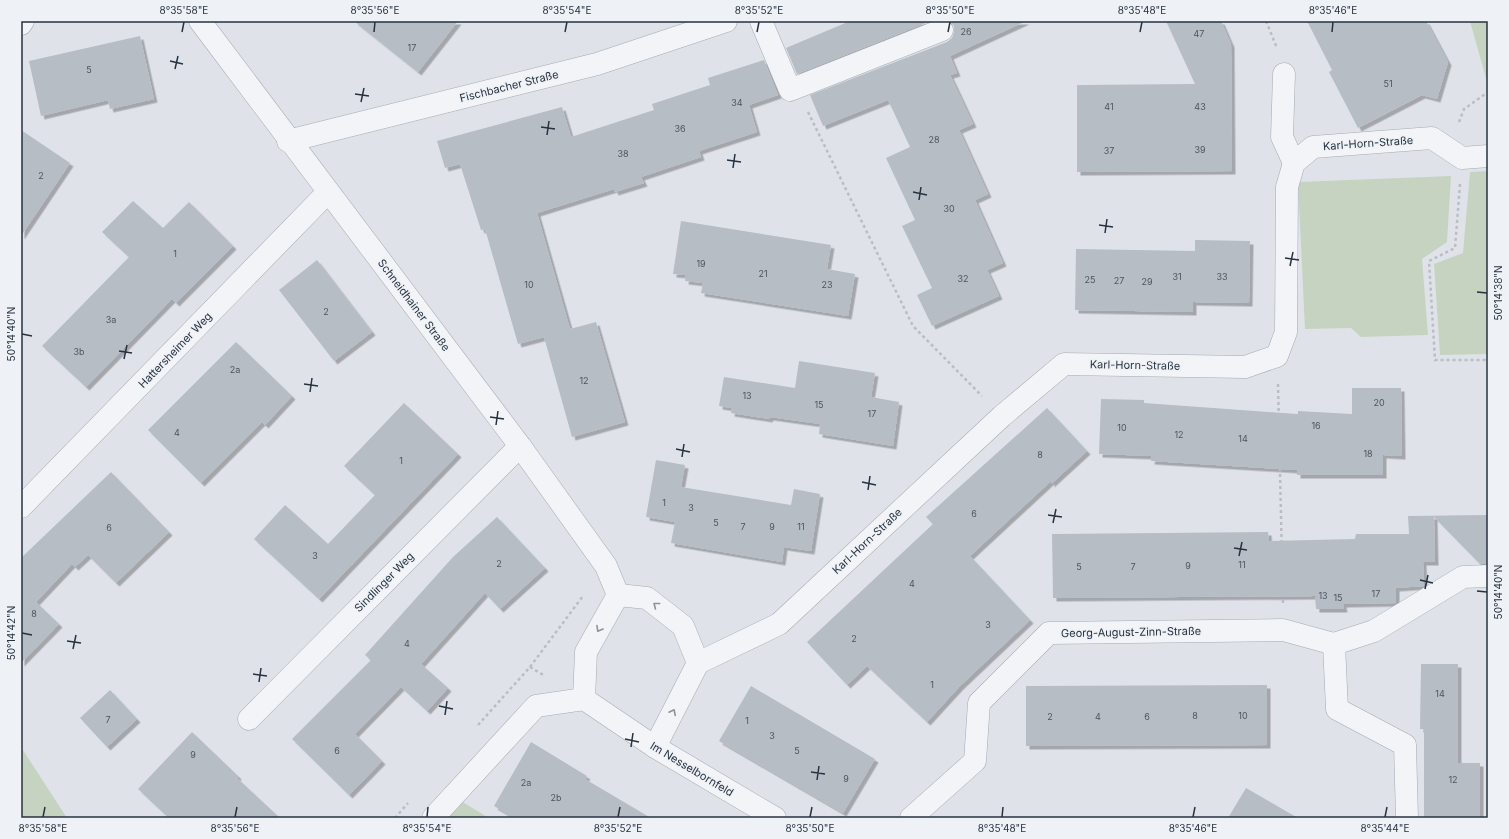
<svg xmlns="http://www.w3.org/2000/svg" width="1509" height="839" viewBox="0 0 1509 839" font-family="Inter,sans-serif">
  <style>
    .green { fill: #c6d3c0 }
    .building { fill: #b6bdc5; filter: url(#shadow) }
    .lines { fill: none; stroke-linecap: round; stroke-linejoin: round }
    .minor-casing { stroke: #a4aab3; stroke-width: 23 }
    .path { stroke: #b9bec4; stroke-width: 2.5; stroke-dasharray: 3 3; stroke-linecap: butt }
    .minor { stroke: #f2f4f7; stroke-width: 22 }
    .oneway { stroke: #8c939c }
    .ticks { fill: none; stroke: #273240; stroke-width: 1.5 }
    .labels { text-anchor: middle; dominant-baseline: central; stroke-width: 3; stroke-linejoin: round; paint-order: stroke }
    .number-label { font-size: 9px; fill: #4b5561 }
    .street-label { font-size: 11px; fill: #273240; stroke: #eef2f6 }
    .neatline { fill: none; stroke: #273240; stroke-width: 1.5 }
    .ticks-label { font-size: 10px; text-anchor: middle; fill: #273240 }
  </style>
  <defs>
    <filter id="shadow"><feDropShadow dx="3.5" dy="3.5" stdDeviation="0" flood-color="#0004"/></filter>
  </defs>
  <rect width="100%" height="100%" fill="#dfe3e9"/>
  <g class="green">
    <polygon points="1470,21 1488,21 1487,82"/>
    <polygon points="1488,171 1488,354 1440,355 1434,264 1463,253 1470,172"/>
    <polygon points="1451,176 1447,242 1422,259 1428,335 1361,337 1351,328 1305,329 1298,182"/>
    <polygon points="21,747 67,818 21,818"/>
    <polygon points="446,792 489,818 423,818"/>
  </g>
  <g class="building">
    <polygon points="354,21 458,21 418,72"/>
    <polygon points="850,21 931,21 797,74 786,48"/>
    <polygon points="950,21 1026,21 950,56 957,73 950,75 973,124 959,130 988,194 975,200 1003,263 987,270 999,296 932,326 917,295 932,288 902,226 915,220 886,158 910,147 888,100 823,126 810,95 947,42 952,38 954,32 954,26"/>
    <polygon points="1166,21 1221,21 1231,44 1232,171 1077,172 1077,85 1195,84"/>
    <polygon points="1307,21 1426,21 1448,62 1437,99 1422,95 1358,128 1329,72 1332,70"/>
    <polygon points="140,36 154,99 110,109 108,100 41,116 29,61"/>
    <polygon points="764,60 778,95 749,105 757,132 699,151 701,157 641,177 644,183 615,192 614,189 537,213 570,329 596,322 625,422 572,437 544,337 518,344 485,229 481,230 460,164 445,168 437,141 562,107 571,137 654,110 652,104 710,85 708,78"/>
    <polygon points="21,130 70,163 21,236"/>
    <polygon points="133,201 163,228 189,202 233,246 176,303 172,299 86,387 42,346 129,257 102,232"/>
    <polygon points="681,221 831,245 827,269 855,274 848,316 701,293 703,283 685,281 686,275 673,274"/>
    <polygon points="1195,240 1250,241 1249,303 1193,302 1193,312 1075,310 1076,249 1195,251"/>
    <polygon points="317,260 372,332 334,361 279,290"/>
    <polygon points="236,342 292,396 265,425 262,422 201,483 148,430"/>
    <polygon points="799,361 875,373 871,397 899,402 893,446 819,434 820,424 770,417 769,419 731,413 732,408 719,406 724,377 795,388"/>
    <polygon points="1352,388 1401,388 1402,456 1383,455 1383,475 1297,475 1297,470 1151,461 1152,456 1099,454 1101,399 1144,400 1144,403 1298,414 1298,411 1352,414"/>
    <polygon points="404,403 458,454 319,599 254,539 285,505 328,544 375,495 344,466"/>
    <polygon points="1047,408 1087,451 1051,484 1051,481 970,556 1030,620 960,686 927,722 867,666 847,685 807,642 933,524 926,517"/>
    <polygon points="656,460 685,465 681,487 791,505 794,489 820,494 811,551 784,547 782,562 671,543 675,522 646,517"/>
    <polygon points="111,472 169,532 116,583 88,555 75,567 72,564 36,602 59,624 21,663 21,558"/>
    <polygon points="1488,515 1488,564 1480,564 1434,517 1435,562 1423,562 1424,586 1396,588 1396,603 1343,604 1344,609 1316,609 1315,596 1053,598 1052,534 1268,532 1269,541 1355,539 1356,534 1409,534 1408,516"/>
    <polygon points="497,517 545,568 500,609 485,593 421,664 448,688 427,711 401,687 355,734 382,761 349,795 292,739 371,660 365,655 453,557"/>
    <polygon points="1421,664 1458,664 1458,763 1480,763 1480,818 1424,818 1424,729 1420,729"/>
    <polygon points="1267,685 1267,745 1026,746 1026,686"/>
    <polygon points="751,686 875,759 843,813 719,741"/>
    <polygon points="110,690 137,719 107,747 80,718"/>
    <polygon points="192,732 238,776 237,778 280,818 169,818 138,789"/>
    <polygon points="531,742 587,776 585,779 651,818 515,818 494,806"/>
    <polygon points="1246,788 1298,818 1228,818"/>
  </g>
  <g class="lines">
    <g class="minor-casing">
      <g id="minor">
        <polyline points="200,21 520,446 606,566 618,595"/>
        <polyline points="761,21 790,90 942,30"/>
        <polyline points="21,24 23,21"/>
        <polyline points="1284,74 1282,137 1294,163"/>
        <polyline points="288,141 597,64 726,21"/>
        <polyline points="21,507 328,192"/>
        <polyline points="618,595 586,652 584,699 655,747 775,818"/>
        <polyline points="618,595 647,598 683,626 698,663 655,747"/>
        <polyline points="1334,644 1337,709 1405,745 1407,818"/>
        <polyline points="698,663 779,624 1002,416 1064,364 1245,367 1277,356 1286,332 1287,187 1294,163 1313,147 1432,138 1462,158 1488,156"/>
        <polyline points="249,719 520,446"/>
        <polyline points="433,818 536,706 584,699"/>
        <polyline points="911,818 975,761 979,703 1049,633 1283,630 1334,644 1374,631 1463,577 1488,576"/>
      </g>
    </g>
    <g class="path">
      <polyline points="1266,21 1277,48"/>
      <polyline points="808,112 913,326 982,396"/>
      <polyline points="1459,122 1464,109 1488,92"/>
      <polyline points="1460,184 1455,248 1429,261 1435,360 1488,360"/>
      <polyline points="1278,384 1283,603"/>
      <polyline points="530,667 545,676"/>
      <polyline points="478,725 530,667 583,596"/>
      <polyline points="395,818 408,803"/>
    </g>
    <use href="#minor" class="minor"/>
  </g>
  <defs><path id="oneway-chevron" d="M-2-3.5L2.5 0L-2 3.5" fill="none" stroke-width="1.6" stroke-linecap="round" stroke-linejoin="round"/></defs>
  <g class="oneway">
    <use href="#oneway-chevron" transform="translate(656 605) rotate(-142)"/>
    <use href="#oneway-chevron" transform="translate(599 629) rotate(120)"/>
    <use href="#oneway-chevron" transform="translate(673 712) rotate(-63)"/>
  </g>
  <path class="ticks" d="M182,32L184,22M374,32L375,22M565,32L567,22M757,32L759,22M948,32L950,22M1140,32L1142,22M1332,32L1333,22M170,61L183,64M175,69L178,56M355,94L369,96M361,102L364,88M541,127L555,129M547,135L549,121M727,160L741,162M733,168L735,154M913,192L927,195M919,200L921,187M1099,225L1113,227M1105,233L1107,219M1285,258L1299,260M1290,266L1293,252M1477,292L1487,293M22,334L32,336M119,351L132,353M124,359L127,345M304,384L318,386M310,392L312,378M490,417L504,419M496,425L498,411M676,449L690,452M682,457L684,444M862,482L876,485M868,490L870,476M1048,515L1062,517M1053,523L1056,509M1234,548L1247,550M1239,556L1242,542M1420,580L1433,583M1425,589L1428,575M1477,591L1487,592M22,633L32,635M67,641L81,643M73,649L76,635M253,674L267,676M259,682L261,668M439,706L453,709M445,715L447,701M625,739L639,742M631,747L633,733M811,772L825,774M817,780L819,766M43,817L45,807M235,817L237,807M427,817L428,807M618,817L620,807M810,817L812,807M1002,817L1003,807M1193,817L1195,807M1385,817L1387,807"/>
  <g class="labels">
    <g class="number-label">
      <text x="966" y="31">26</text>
      <text x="1199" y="33">47</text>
      <text x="412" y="47">17</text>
      <text x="89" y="69">5</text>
      <text x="1388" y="83">51</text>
      <text x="737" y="102">34</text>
      <text x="1109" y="106">41</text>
      <text x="1200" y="106">43</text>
      <text x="680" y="128">36</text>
      <text x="934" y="139">28</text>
      <text x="1200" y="149">39</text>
      <text x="1109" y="150">37</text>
      <text x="623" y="153">38</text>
      <text x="41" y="175">2</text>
      <text x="949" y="208">30</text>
      <text x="175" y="253">1</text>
      <text x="701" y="263">19</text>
      <text x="763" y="273">21</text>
      <text x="1177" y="276">31</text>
      <text x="1222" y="276">33</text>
      <text x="963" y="278">32</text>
      <text x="1090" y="279">25</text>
      <text x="1119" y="280">27</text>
      <text x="1147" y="281">29</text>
      <text x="529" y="284">10</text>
      <text x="827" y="284">23</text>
      <text x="326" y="311">2</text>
      <text x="111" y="319">3a</text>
      <text x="79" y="351">3b</text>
      <text x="235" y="369">2a</text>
      <text x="584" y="380">12</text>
      <text x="747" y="395">13</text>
      <text x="1379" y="402">20</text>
      <text x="819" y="404">15</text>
      <text x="872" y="413">17</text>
      <text x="1316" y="425">16</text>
      <text x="1122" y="427">10</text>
      <text x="177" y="432">4</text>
      <text x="1179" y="434">12</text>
      <text x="1243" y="438">14</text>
      <text x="1368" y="453">18</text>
      <text x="1040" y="454">8</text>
      <text x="401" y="460">1</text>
      <text x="664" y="502">1</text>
      <text x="691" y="507">3</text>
      <text x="974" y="513">6</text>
      <text x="716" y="522">5</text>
      <text x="743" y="526">7</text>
      <text x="772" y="526">9</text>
      <text x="801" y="526">11</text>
      <text x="109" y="527">6</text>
      <text x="315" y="555">3</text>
      <text x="499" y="563">2</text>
      <text x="1242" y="564">11</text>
      <text x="1188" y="565">9</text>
      <text x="1079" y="566">5</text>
      <text x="1133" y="566">7</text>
      <text x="912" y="583">4</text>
      <text x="1376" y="593">17</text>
      <text x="1323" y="595">13</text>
      <text x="1338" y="597">15</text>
      <text x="34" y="613">8</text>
      <text x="988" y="624">3</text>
      <text x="854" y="638">2</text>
      <text x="407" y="643">4</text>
      <text x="932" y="684">1</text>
      <text x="1440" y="693">14</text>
      <text x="1195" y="715">8</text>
      <text x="1243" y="715">10</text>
      <text x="1050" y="716">2</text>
      <text x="1098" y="716">4</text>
      <text x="1147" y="716">6</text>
      <text x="108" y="719">7</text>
      <text x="747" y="720">1</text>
      <text x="772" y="735">3</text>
      <text x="337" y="750">6</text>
      <text x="797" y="750">5</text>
      <text x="193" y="754">9</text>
      <text x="846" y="778">9</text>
      <text x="1453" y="779">12</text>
      <text x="526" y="782">2a</text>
      <text x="556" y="797">2b</text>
    </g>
    <g class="street-label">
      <text transform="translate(509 86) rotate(-14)">Fischbacher Straße</text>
      <text transform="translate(1368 143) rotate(-4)">Karl-Horn-Straße</text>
      <text transform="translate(414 305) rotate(53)">Schneidhainer Straße</text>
      <text transform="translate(175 350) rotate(-46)">Hattersheimer Weg</text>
      <text transform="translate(1135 365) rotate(1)">Karl-Horn-Straße</text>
      <text transform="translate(867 541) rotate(-43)">Karl-Horn-Straße</text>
      <text transform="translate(384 582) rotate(-45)">Sindlinger Weg</text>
      <text transform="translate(1131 632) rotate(-1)">Georg-August-Zinn-Straße</text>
      <text transform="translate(692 769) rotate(31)">Im Nesselbornfeld</text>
    </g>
  </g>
  <rect width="1509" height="839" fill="none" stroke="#eef2f6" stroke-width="44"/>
  <rect x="22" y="22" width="1465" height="795" class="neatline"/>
  <g class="ticks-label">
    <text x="184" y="14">8°35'58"E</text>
    <text x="375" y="14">8°35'56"E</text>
    <text x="567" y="14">8°35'54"E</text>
    <text x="759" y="14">8°35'52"E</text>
    <text x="950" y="14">8°35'50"E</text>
    <text x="1142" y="14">8°35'48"E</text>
    <text x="1333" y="14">8°35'46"E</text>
    <text transform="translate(1498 293) rotate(-90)" y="4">50°14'38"N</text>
    <text transform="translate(11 334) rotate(-90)" y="4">50°14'40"N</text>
    <text transform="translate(1498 592) rotate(-90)" y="4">50°14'40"N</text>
    <text transform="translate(11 633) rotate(-90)" y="4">50°14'42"N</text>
    <text x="43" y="832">8°35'58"E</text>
    <text x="235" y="832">8°35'56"E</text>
    <text x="427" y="832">8°35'54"E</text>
    <text x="618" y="832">8°35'52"E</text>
    <text x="810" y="832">8°35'50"E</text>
    <text x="1002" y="832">8°35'48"E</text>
    <text x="1193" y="832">8°35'46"E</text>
    <text x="1385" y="832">8°35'44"E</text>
  </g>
</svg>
